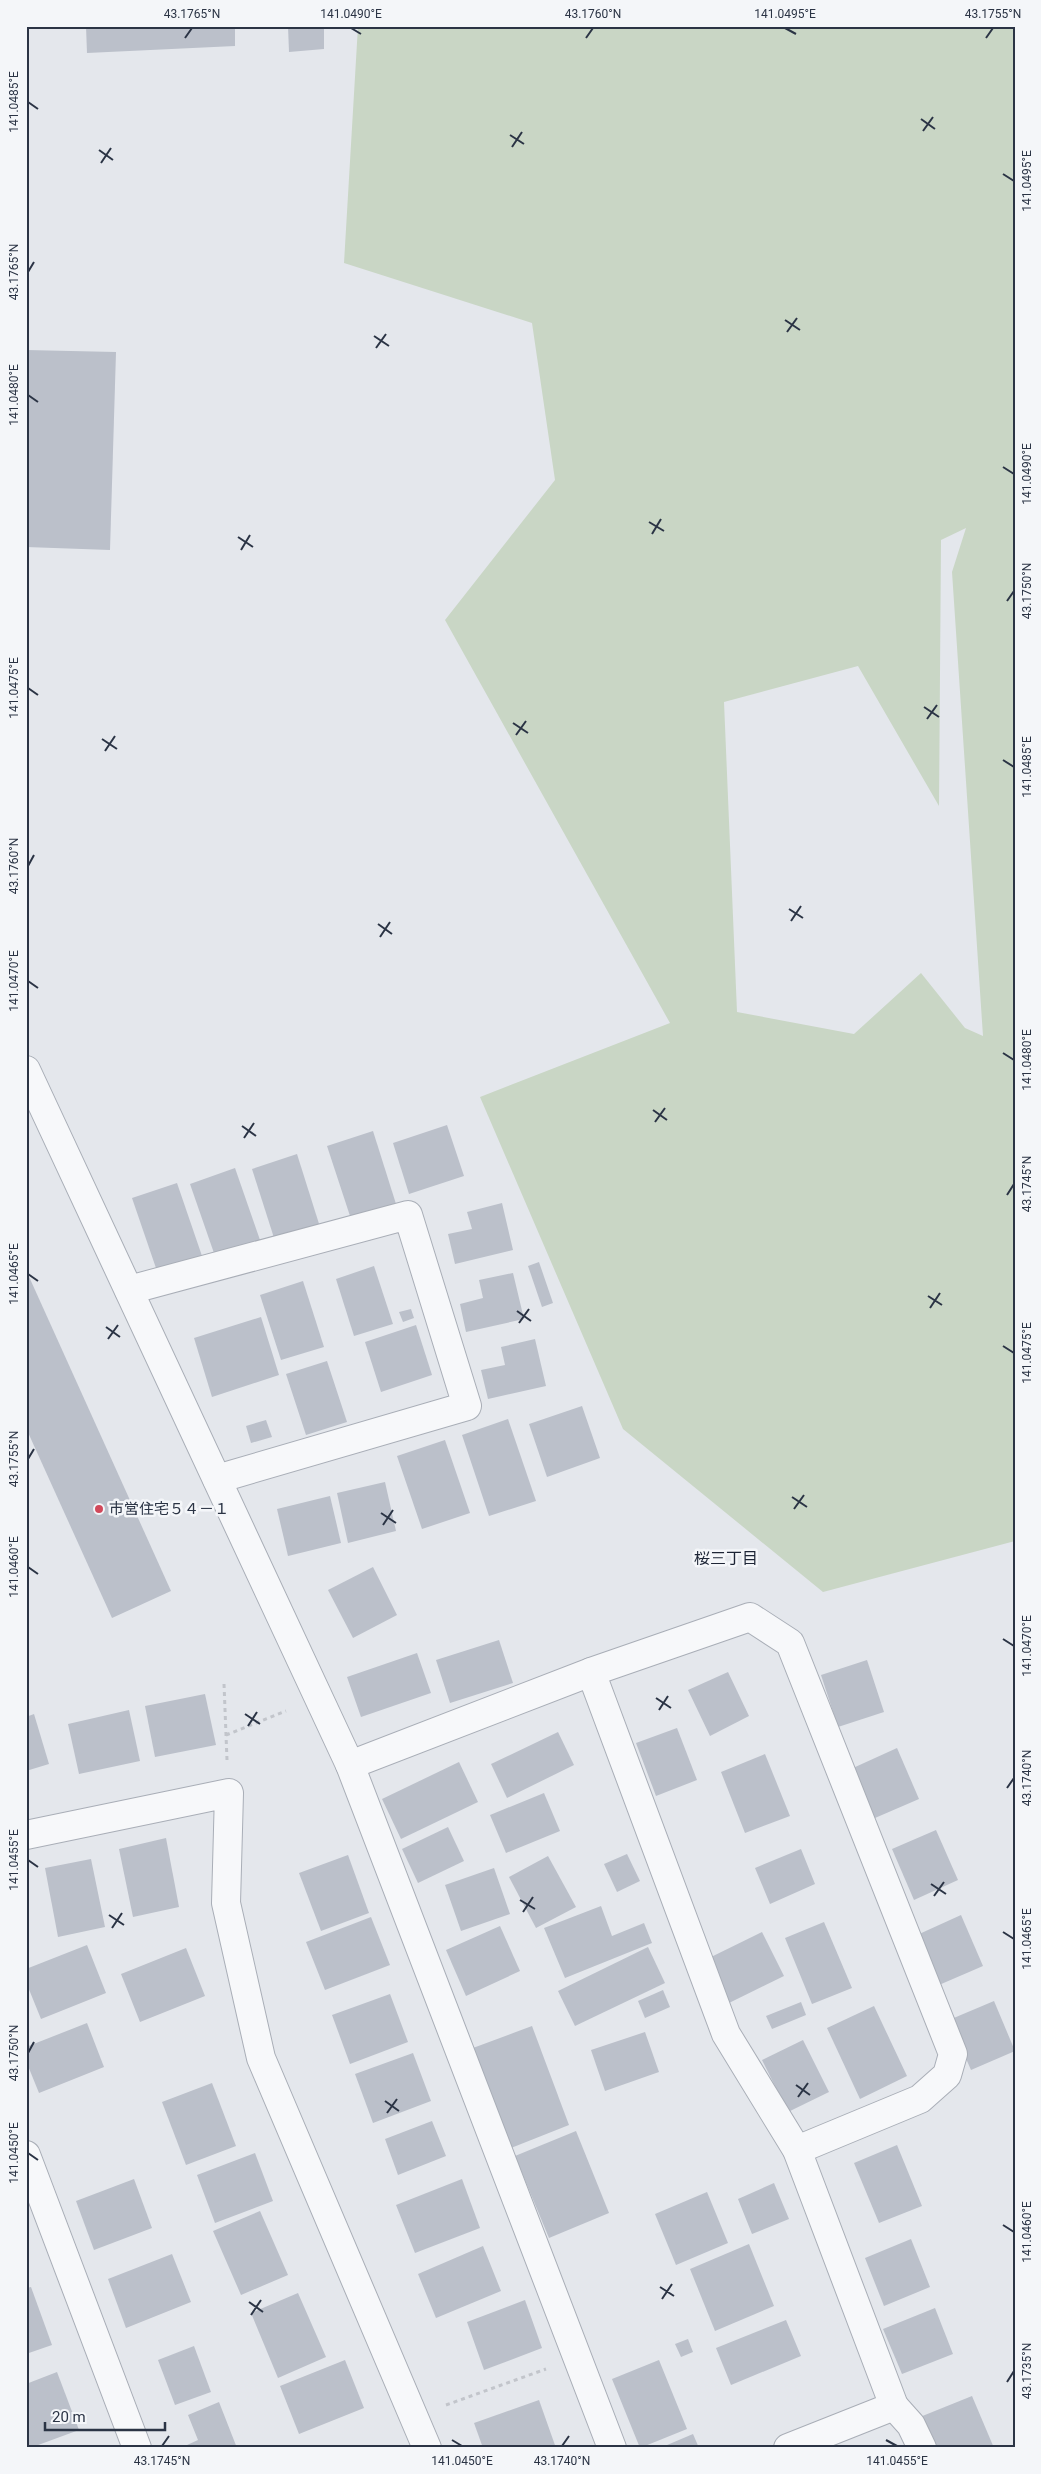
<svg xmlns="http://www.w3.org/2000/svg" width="1041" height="2474" viewBox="0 0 1041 2474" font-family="Roboto,'Noto Sans JP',sans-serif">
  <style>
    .green { fill: #c9d6c5; fill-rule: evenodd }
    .building { fill: #bbc0ca }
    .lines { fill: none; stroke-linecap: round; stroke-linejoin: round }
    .street-casing { stroke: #a9aeb7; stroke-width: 30 }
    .path { stroke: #c2c5cb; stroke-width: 3; stroke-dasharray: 4 4; stroke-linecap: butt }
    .street { stroke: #f7f8fa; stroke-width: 28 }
    .ticks { fill: none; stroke: #2b3445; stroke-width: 2 }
    .poi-dot { fill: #d1495b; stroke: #f4f6f9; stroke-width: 2 }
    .labels { text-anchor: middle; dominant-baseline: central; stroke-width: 5; stroke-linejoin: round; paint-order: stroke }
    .poi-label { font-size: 15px; fill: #2b3445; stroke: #f4f6f9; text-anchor: start }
    .neighbourhood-label { font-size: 16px; fill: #1d2536; stroke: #f4f6f9 }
    .neatline { fill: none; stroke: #2b3445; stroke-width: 2 }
    .ticks-label { font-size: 12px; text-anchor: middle; fill: #2b3445 }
  </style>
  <rect width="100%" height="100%" fill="#e4e7ec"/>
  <path class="green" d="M358,26H1015V1541L823,1592L623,1429L480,1097L670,1023L445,620L555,480L532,323L344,263ZM966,528L952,572L983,1036L965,1028L921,973L854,1034L737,1012L724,702L858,666L939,806L941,540Z"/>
  <g class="building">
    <polygon points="86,26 235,26 235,46 87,53"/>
    <polygon points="288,26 324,26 324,49 289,52"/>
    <polygon points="26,350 116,352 110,550 26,547"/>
    <polygon points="447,1125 464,1176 409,1194 393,1143"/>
    <polygon points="373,1131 396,1204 351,1219 327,1146"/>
    <polygon points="297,1154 320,1227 275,1241 252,1169"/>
    <polygon points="235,1168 260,1240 215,1256 190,1184"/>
    <polygon points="177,1183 202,1256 157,1271 132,1198"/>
    <polygon points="502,1203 513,1250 455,1264 448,1234 472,1229 467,1212"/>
    <polygon points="539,1262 553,1303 542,1307 528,1266"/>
    <polygon points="374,1266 393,1324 354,1336 336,1279"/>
    <polygon points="26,1270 171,1591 112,1618 26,1428"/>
    <polygon points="513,1273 524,1319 466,1332 460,1304 483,1298 479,1280"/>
    <polygon points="303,1281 324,1347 281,1360 260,1295"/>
    <polygon points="411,1309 414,1318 403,1322 399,1312"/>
    <polygon points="261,1317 279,1375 212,1397 194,1338"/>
    <polygon points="416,1325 432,1375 381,1392 365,1342"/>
    <polygon points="535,1339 546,1386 488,1399 481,1370 505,1365 501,1347"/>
    <polygon points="327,1361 347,1422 306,1435 286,1374"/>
    <polygon points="582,1406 600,1458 547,1477 529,1424"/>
    <polygon points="508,1419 536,1501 489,1516 462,1435"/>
    <polygon points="266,1420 272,1437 251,1443 246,1426"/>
    <polygon points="445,1440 470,1513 422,1529 397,1456"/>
    <polygon points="385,1482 396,1531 348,1543 337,1493"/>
    <polygon points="330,1496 341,1543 288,1556 277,1509"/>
    <polygon points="373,1567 397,1615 353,1638 328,1590"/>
    <polygon points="499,1640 513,1683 450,1703 436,1660"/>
    <polygon points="417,1653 431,1693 361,1717 347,1677"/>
    <polygon points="867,1660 884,1712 838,1727 821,1675"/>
    <polygon points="728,1672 749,1716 710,1736 688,1690"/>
    <polygon points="205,1694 216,1745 155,1757 145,1706"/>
    <polygon points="129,1710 140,1761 79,1774 68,1724"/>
    <polygon points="34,1714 49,1764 26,1771 26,1717"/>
    <polygon points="677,1728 697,1780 656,1796 636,1743"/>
    <polygon points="558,1732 574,1765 507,1798 491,1764"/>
    <polygon points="897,1748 919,1799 875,1818 853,1768"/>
    <polygon points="765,1754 790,1816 745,1833 721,1772"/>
    <polygon points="459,1762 478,1802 401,1839 382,1799"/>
    <polygon points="544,1793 560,1831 506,1853 490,1815"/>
    <polygon points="448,1827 464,1861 418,1883 402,1849"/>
    <polygon points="936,1830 958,1880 914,1900 892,1849"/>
    <polygon points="166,1838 179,1907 133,1917 119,1849"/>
    <polygon points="801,1849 815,1884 770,1904 755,1868"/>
    <polygon points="627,1854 640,1881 617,1892 604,1864"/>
    <polygon points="348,1855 369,1913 321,1931 299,1873"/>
    <polygon points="548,1856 576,1907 536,1928 509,1877"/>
    <polygon points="91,1859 105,1927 58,1937 45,1868"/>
    <polygon points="494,1868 510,1914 461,1931 445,1885"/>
    <polygon points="601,1906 612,1936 644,1923 652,1943 565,1978 544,1928"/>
    <polygon points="961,1915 983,1966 939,1985 917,1935"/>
    <polygon points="371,1917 390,1965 325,1990 306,1942"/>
    <polygon points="824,1922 852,1988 812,2004 785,1938"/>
    <polygon points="500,1926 520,1971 466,1996 446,1950"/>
    <polygon points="762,1932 784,1976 729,2003 707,1959"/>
    <polygon points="87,1945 106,1993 41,2019 26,1982 26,1969"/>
    <polygon points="648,1947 665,1983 575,2026 558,1991"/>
    <polygon points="186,1948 205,1996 140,2022 121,1974"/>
    <polygon points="663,1990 670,2007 645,2018 638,2001"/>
    <polygon points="390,1994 408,2042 350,2064 332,2015"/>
    <polygon points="994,2001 1015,2051 971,2070 949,2020"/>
    <polygon points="801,2002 806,2015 772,2029 766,2016"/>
    <polygon points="874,2006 907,2076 860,2099 827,2028"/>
    <polygon points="87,2023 104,2067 39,2093 26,2061 26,2047"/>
    <polygon points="532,2026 569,2125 511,2148 473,2048"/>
    <polygon points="645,2032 659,2072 605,2091 591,2050"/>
    <polygon points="803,2040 829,2092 788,2112 762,2060"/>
    <polygon points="413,2053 431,2101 373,2123 355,2074"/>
    <polygon points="212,2083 236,2146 186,2165 162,2102"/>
    <polygon points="432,2121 446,2156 398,2175 385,2139"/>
    <polygon points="576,2131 609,2213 549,2238 515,2156"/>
    <polygon points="897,2145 922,2206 879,2223 854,2163"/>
    <polygon points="255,2153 273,2201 215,2223 197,2175"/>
    <polygon points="134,2179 152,2228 94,2250 76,2201"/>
    <polygon points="462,2179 480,2228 415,2253 396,2205"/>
    <polygon points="774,2183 789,2219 752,2234 738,2199"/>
    <polygon points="707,2192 728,2243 676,2265 655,2214"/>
    <polygon points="260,2211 288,2275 241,2295 213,2231"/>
    <polygon points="911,2239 930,2287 884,2306 865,2258"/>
    <polygon points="749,2244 774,2306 715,2331 690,2269"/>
    <polygon points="483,2246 501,2291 436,2318 418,2274"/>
    <polygon points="172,2254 191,2302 126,2328 108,2279"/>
    <polygon points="31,2287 52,2345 26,2354 26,2288"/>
    <polygon points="298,2293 326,2357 278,2378 251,2313"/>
    <polygon points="525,2300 542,2348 484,2370 467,2322"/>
    <polygon points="935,2308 953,2354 902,2374 883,2329"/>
    <polygon points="786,2320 801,2356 731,2385 716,2348"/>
    <polygon points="688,2339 693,2352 681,2357 675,2344"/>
    <polygon points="194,2346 211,2392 175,2405 158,2360"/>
    <polygon points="345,2360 364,2408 299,2434 280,2386"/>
    <polygon points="659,2360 687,2429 640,2448 612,2379"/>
    <polygon points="57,2372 79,2430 30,2448 26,2438 26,2384"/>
    <polygon points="972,2396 994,2448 927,2448 915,2419"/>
    <polygon points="539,2400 556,2448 483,2448 474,2423"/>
    <polygon points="219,2402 237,2448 188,2448 187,2445 198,2440 188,2415"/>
    <polygon points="693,2434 699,2448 660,2448"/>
  </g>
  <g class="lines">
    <g class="street-casing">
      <g id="street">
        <polyline points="26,1070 350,1765 612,2448"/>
        <polyline points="129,1290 408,1215 467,1406 217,1479"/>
        <polyline points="591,1672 750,1617 790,1643 953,2054 947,2075 920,2099 797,2150"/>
        <polyline points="350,1765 591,1672 726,2034 797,2150 894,2406 788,2448"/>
        <polyline points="26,1835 229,1793 226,1903 261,2058 427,2448"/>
        <polyline points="26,2155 137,2448"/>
        <polyline points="894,2406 911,2425 922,2448"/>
      </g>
    </g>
    <g class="path">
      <polyline points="224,1684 227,1760"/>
      <polyline points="226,1735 286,1711"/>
      <polyline points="446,2405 546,2369"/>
    </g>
    <use href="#street" class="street"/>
  </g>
  <path class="ticks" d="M351,28L361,34M785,28L796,34M185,38L192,28M586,38L593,28M986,38L993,28M28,102L38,109M921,119L935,129M923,131L933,117M510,135L524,144M512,147L522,132M99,150L113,160M101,163L111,148M1003,174L1014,181M28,272L34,262M785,320L800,330M787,332L797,318M374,336L389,346M376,348L386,334M28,395L38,402M1003,467L1014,474M649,522L664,531M652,534L661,519M238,537L253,547M241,550L250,535M1007,601L1014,591M28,688L38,695M924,707L939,717M927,719L937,705M513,723L528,733M516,735L526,721M102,739L117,749M105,751L115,736M1003,760L1014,767M28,866L34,855M789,909L803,918M791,921L801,906M378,924L392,934M380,937L390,922M28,981L38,988M1003,1053L1014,1060M653,1110L667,1120M655,1122L665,1108M242,1126L256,1136M244,1138L254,1123M1007,1195L1014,1184M28,1274L38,1281M928,1296L942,1305M930,1308L940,1293M517,1311L531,1321M519,1323L529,1309M106,1327L120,1337M108,1339L118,1325M1003,1346L1014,1353M28,1459L34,1449M792,1497L807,1507M794,1509L804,1495M381,1513L396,1523M383,1525L393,1510M28,1567L38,1574M1003,1639L1014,1646M656,1698L671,1708M659,1710L668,1696M245,1714L260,1724M248,1726L257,1712M1007,1788L1014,1778M28,1860L38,1867M931,1884L946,1894M934,1896L944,1882M520,1900L535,1909M523,1912L533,1897M109,1915L124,1925M112,1928L122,1913M1003,1932L1014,1939M28,2053L34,2042M796,2085L810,2095M798,2097L808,2083M385,2101L399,2111M387,2113L397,2099M28,2153L38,2160M1003,2225L1014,2232M660,2287L674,2296M662,2299L672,2284M249,2302L263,2312M251,2315L261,2300M1007,2382L1014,2371M452,2440L462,2446M886,2440L897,2446M162,2446L169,2436M562,2446L569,2436"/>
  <circle class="poi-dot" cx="99" cy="1509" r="5"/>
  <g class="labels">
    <g class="poi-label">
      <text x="109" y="1509">市営住宅５４－１</text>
    </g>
    <g class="neighbourhood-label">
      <text x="726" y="1558">桜三丁目</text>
    </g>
  </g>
  <rect width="1041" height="2474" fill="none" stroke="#f4f6f9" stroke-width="55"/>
  <path d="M45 2422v8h120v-8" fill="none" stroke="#2b3445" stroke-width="2.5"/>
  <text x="52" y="2422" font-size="15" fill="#2b3445" stroke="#f4f6f9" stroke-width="4" paint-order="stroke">20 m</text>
  <rect x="28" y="28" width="986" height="2418" class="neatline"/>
  <g class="ticks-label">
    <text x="192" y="18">43.1765°N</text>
    <text x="351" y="18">141.0490°E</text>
    <text x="593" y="18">43.1760°N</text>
    <text x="785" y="18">141.0495°E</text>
    <text x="993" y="18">43.1755°N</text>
    <text transform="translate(14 102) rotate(-90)" y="4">141.0485°E</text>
    <text transform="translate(1027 181) rotate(-90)" y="4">141.0495°E</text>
    <text transform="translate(14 272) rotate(-90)" y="4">43.1765°N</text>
    <text transform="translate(14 395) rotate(-90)" y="4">141.0480°E</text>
    <text transform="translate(1027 474) rotate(-90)" y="4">141.0490°E</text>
    <text transform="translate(1027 591) rotate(-90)" y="4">43.1750°N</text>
    <text transform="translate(14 688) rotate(-90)" y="4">141.0475°E</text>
    <text transform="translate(1027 767) rotate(-90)" y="4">141.0485°E</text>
    <text transform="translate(14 866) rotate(-90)" y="4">43.1760°N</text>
    <text transform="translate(14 981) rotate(-90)" y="4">141.0470°E</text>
    <text transform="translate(1027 1060) rotate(-90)" y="4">141.0480°E</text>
    <text transform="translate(1027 1184) rotate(-90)" y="4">43.1745°N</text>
    <text transform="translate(14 1274) rotate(-90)" y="4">141.0465°E</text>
    <text transform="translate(1027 1353) rotate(-90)" y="4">141.0475°E</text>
    <text transform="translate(14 1459) rotate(-90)" y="4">43.1755°N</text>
    <text transform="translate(14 1567) rotate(-90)" y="4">141.0460°E</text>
    <text transform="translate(1027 1646) rotate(-90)" y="4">141.0470°E</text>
    <text transform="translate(1027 1778) rotate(-90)" y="4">43.1740°N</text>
    <text transform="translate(14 1860) rotate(-90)" y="4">141.0455°E</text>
    <text transform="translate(1027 1939) rotate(-90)" y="4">141.0465°E</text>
    <text transform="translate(14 2053) rotate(-90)" y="4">43.1750°N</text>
    <text transform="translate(14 2153) rotate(-90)" y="4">141.0450°E</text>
    <text transform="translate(1027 2232) rotate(-90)" y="4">141.0460°E</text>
    <text transform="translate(1027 2371) rotate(-90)" y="4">43.1735°N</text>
    <text x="162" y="2465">43.1745°N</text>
    <text x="462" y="2465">141.0450°E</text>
    <text x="562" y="2465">43.1740°N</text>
    <text x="897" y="2465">141.0455°E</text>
  </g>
</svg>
